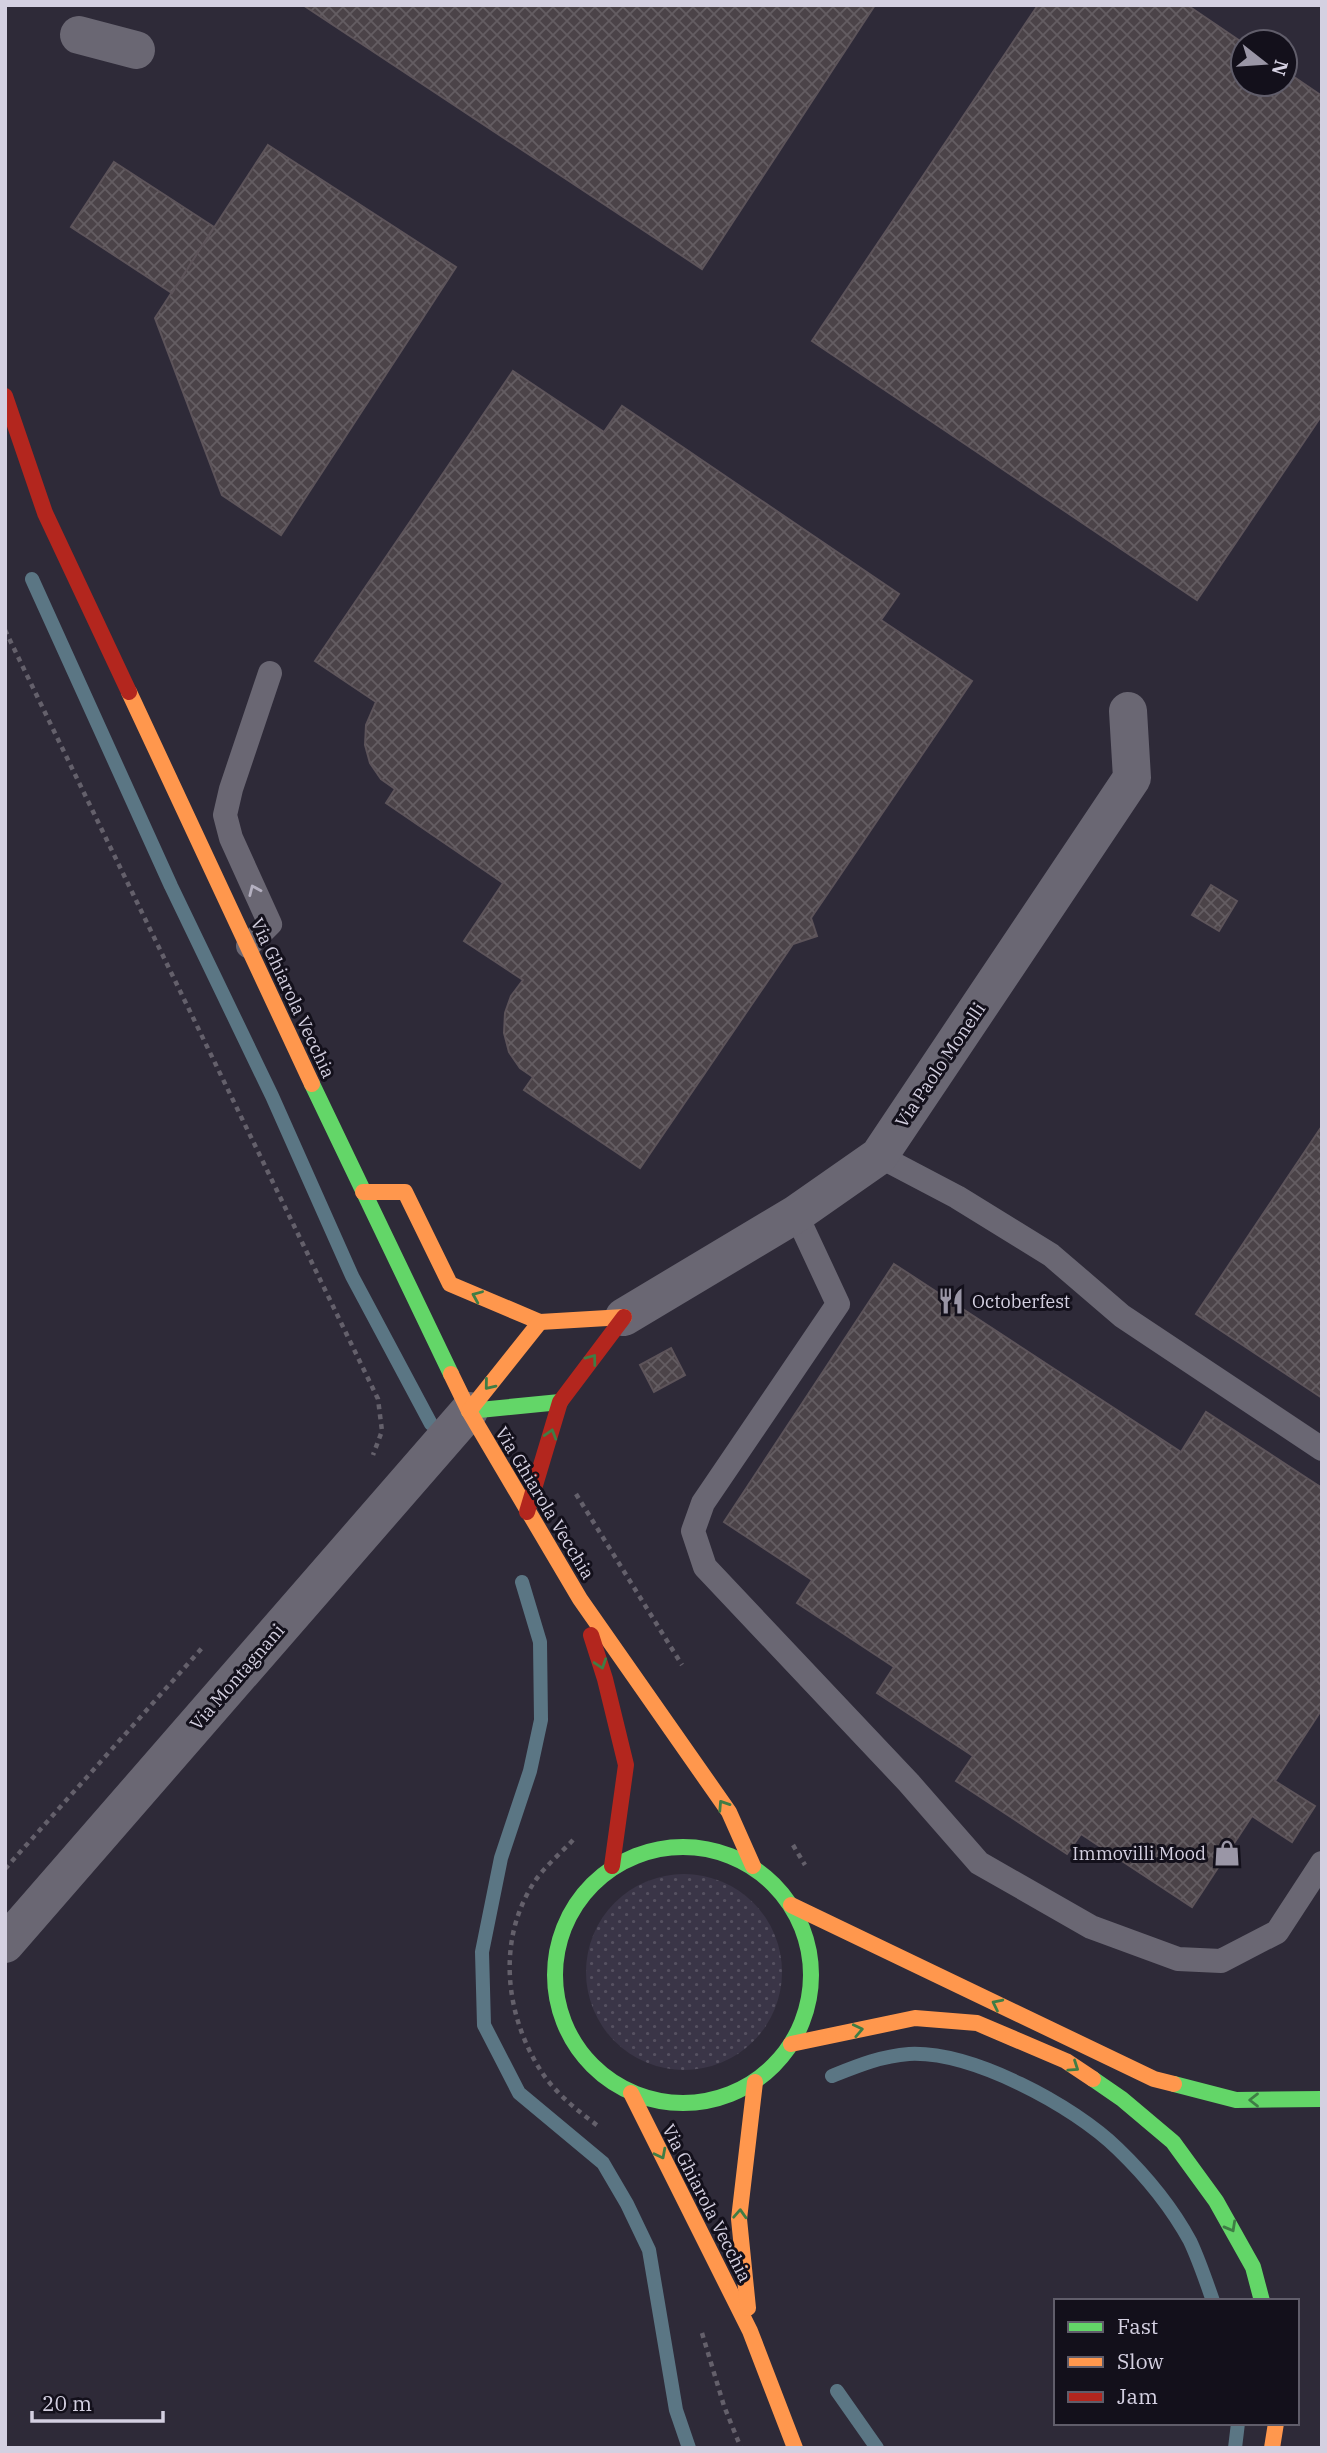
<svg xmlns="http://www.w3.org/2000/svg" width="1327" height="2453" viewBox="0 0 1327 2453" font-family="'IBM Plex Serif',serif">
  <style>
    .grass { fill: url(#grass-dots) }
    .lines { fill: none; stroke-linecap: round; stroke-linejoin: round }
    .stream { stroke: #5b7684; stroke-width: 14 }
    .building { fill: url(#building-cross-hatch); stroke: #5d545a; stroke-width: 2 }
    .path { stroke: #64606b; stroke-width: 4.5; stroke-dasharray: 5 5; stroke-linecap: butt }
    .lane { stroke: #6a6773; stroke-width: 24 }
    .street { stroke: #6a6773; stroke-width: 38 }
    .fast { stroke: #63d668; stroke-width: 16 }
    .slow { stroke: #ff974d; stroke-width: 16 }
    .jam { stroke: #b3261e; stroke-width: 16 }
    .oneway { stroke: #b4b0c0 }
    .oneway2 { stroke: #3f7d45 }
    .labels { text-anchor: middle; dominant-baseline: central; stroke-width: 6; stroke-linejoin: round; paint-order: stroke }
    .street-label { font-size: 18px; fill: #d4d0e1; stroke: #13101b }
    .poi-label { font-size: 18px; fill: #d4d0e1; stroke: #13101b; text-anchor: start }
  </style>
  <defs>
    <pattern id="grass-dots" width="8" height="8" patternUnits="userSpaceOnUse" patternTransform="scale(1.75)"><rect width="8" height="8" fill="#3a3547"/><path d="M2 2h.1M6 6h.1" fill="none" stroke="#565161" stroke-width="1.8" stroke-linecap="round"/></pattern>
    <pattern id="building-cross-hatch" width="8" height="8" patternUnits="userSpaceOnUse" patternTransform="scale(1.75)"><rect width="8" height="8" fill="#4b4348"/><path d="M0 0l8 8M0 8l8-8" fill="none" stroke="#645d62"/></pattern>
  </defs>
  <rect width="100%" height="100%" fill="#2e2a38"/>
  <circle class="grass" cx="684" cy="1972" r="98"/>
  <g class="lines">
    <g class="stream">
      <polyline points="32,579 171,886 272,1096 352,1276 431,1424"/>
      <polyline points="522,1582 540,1642 541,1720 530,1771 501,1858 482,1952 484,2025 519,2093 603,2163 627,2204 649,2250 676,2410 689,2448"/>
      <path d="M832,2076C857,2066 881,2056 909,2054C972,2051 1073,2105 1118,2149C1145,2175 1172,2208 1190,2241C1199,2260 1206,2281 1213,2301"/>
      <polyline points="837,2391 877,2448"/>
      <polyline points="1235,2448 1238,2423"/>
    </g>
  </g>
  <g class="building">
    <polygon points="303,5 875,5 702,269"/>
    <polygon points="1038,5 1187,5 1243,43 1243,84 1285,84 1285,71 1322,96 1322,415 1197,600 812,341"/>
    <polygon points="268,145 456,267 281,535 222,495 155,318"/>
    <polygon points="114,162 214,227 172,293 71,227"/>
    <polygon points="513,371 604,432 622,406 899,594 881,620 972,681 811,918 817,936 793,944 640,1168 524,1090 533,1077 520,1068 509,1052 504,1033 505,1013 511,996 523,980 464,941 503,883 386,803 395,789 381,779 370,763 365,745 366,725 376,702 315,661"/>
    <polygon points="1211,885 1237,901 1219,931 1192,915"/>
    <polygon points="1322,1126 1322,1398 1196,1314"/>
    <polygon points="894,1264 1181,1452 1206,1412 1322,1488 1322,1709 1275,1781 1315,1806 1292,1842 1252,1816 1192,1907 1081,1834 1067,1854 956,1781 973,1756 877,1693 894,1667 797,1603 812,1580 724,1522"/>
    <polygon points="671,1348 685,1375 654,1392 640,1365"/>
  </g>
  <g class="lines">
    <g class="path">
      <polyline points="5,630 378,1399 382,1431 373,1455"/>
      <polyline points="576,1494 682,1665"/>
      <path d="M573,1840C560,1854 543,1868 533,1884C497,1941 505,2015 541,2071C555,2093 578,2111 598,2126"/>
      <polyline points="793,1845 805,1865"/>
      <polyline points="5,1869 202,1648"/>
      <polyline points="702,2333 724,2406 741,2448"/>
    </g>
    <g class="lane">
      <polyline points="248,946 270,924 231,838 225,815 231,789 270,673"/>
      <polyline points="879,1156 957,1197 1051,1255 1122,1316 1322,1449"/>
      <polyline points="796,1214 838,1304 703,1503 693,1531 705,1567 909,1783 979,1863 1091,1927 1178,1959 1221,1961 1277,1932 1322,1863"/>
    </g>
    <g class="street">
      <polyline points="79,35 136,50"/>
      <polyline points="624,1317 796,1214 879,1156 1132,778 1128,711"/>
      <polyline points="5,1944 469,1411"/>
    </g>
    <g class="fast">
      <polyline points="312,1084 451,1374"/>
      <polyline points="469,1411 560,1402"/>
      <circle cx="683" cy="1975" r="128"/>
      <polyline points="1093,2079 1122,2099 1173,2142 1216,2201 1253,2267 1262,2301"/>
      <polyline points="1174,2084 1236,2100 1322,2099"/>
    </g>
    <g class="slow">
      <polyline points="129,692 312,1084"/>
      <polyline points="363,1192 405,1192 450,1284 540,1322 624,1317"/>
      <polyline points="451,1374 469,1411 580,1599 729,1812 753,1866"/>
      <polyline points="469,1411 540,1322"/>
      <polyline points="791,1905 1154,2079 1174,2084"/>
      <polyline points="791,2044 915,2018 977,2023 1066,2061 1093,2079"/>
      <polyline points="631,2093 750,2331 795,2448"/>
      <polyline points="748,2308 739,2219 755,2082"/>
      <polyline points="1272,2448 1276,2423"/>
    </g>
    <g class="jam">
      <polyline points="5,396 45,513 129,692"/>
      <polyline points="527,1512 560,1402 624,1317"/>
      <polyline points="591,1635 605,1679 626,1765 612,1866"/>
    </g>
  </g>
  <defs><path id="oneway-chevron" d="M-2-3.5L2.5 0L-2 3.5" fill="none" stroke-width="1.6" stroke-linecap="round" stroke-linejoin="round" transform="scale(1.75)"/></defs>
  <use class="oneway" href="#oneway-chevron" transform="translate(254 890) rotate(-114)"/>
  <g class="oneway2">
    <use href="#oneway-chevron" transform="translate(477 1296) rotate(-157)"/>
    <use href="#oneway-chevron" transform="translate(592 1359) rotate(-53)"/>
    <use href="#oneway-chevron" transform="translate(489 1385) rotate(129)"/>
    <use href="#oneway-chevron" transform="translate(551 1434) rotate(-73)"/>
    <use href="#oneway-chevron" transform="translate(601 1664) rotate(72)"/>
    <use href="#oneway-chevron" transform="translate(723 1805) rotate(-123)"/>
    <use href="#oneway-chevron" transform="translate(997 2004) rotate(-154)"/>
    <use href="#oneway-chevron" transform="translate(858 2030) rotate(-12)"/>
    <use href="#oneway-chevron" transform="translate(1074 2067) rotate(34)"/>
    <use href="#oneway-chevron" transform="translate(1254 2100) rotate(-180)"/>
    <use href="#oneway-chevron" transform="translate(661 2154) rotate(63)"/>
    <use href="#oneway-chevron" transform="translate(740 2214) rotate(-87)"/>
    <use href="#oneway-chevron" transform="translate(1231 2227) rotate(61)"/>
  </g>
  <defs>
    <g id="restaurant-bare" transform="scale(2.1)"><path d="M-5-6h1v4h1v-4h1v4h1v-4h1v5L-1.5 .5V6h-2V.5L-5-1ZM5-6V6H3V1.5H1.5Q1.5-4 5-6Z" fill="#9a96a6" stroke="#13101b" stroke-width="2.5" paint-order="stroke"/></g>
    <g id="shop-bare" transform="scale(2.1)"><path d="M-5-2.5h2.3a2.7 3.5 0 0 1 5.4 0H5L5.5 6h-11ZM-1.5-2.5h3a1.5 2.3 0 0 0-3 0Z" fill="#9a96a6" stroke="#13101b" stroke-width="2.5" paint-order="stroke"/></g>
  </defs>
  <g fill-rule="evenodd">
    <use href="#restaurant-bare" x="951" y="1301"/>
    <use href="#shop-bare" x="1227" y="1853"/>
  </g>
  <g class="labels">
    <g class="street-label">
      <text transform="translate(293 998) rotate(65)">Via Ghiarola Vecchia</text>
      <text transform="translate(940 1065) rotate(-56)">Via Paolo Monelli</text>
      <text transform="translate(545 1503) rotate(59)">Via Ghiarola Vecchia</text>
      <text transform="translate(237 1677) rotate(-49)">Via Montagnani</text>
      <text transform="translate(707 2203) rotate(63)">Via Ghiarola Vecchia</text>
    </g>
    <g class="poi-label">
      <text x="972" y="1301">Octoberfest</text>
      <text x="1206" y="1853" text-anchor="end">Immovilli Mood</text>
    </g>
  </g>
  <rect width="1327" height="2453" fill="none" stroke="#d4d0e1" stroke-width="14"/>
  <rect x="1054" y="2299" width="245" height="126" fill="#13101b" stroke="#605d6a" stroke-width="2"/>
  <rect x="1068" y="2322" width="35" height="10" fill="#63d668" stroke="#605d6a" stroke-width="2"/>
  <text x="1117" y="2334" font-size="21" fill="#d4d0e1">Fast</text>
  <rect x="1068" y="2357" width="35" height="10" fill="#ff974d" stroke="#605d6a" stroke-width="2"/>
  <text x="1117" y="2369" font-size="21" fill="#d4d0e1">Slow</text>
  <rect x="1068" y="2392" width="35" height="10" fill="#b3261e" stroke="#605d6a" stroke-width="2"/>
  <text x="1117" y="2404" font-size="21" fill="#d4d0e1">Jam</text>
  <g transform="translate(1264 63) rotate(107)"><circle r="33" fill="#13101b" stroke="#605d6a" stroke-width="2"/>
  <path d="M0-5L12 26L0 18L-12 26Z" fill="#9a96a6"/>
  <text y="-10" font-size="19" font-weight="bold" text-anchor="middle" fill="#d4d0e1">N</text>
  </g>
  <path d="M32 2411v10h131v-10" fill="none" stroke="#d4d0e1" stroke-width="3.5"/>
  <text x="42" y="2411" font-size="21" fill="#d4d0e1" stroke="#13101b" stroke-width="5" paint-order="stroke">20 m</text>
</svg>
